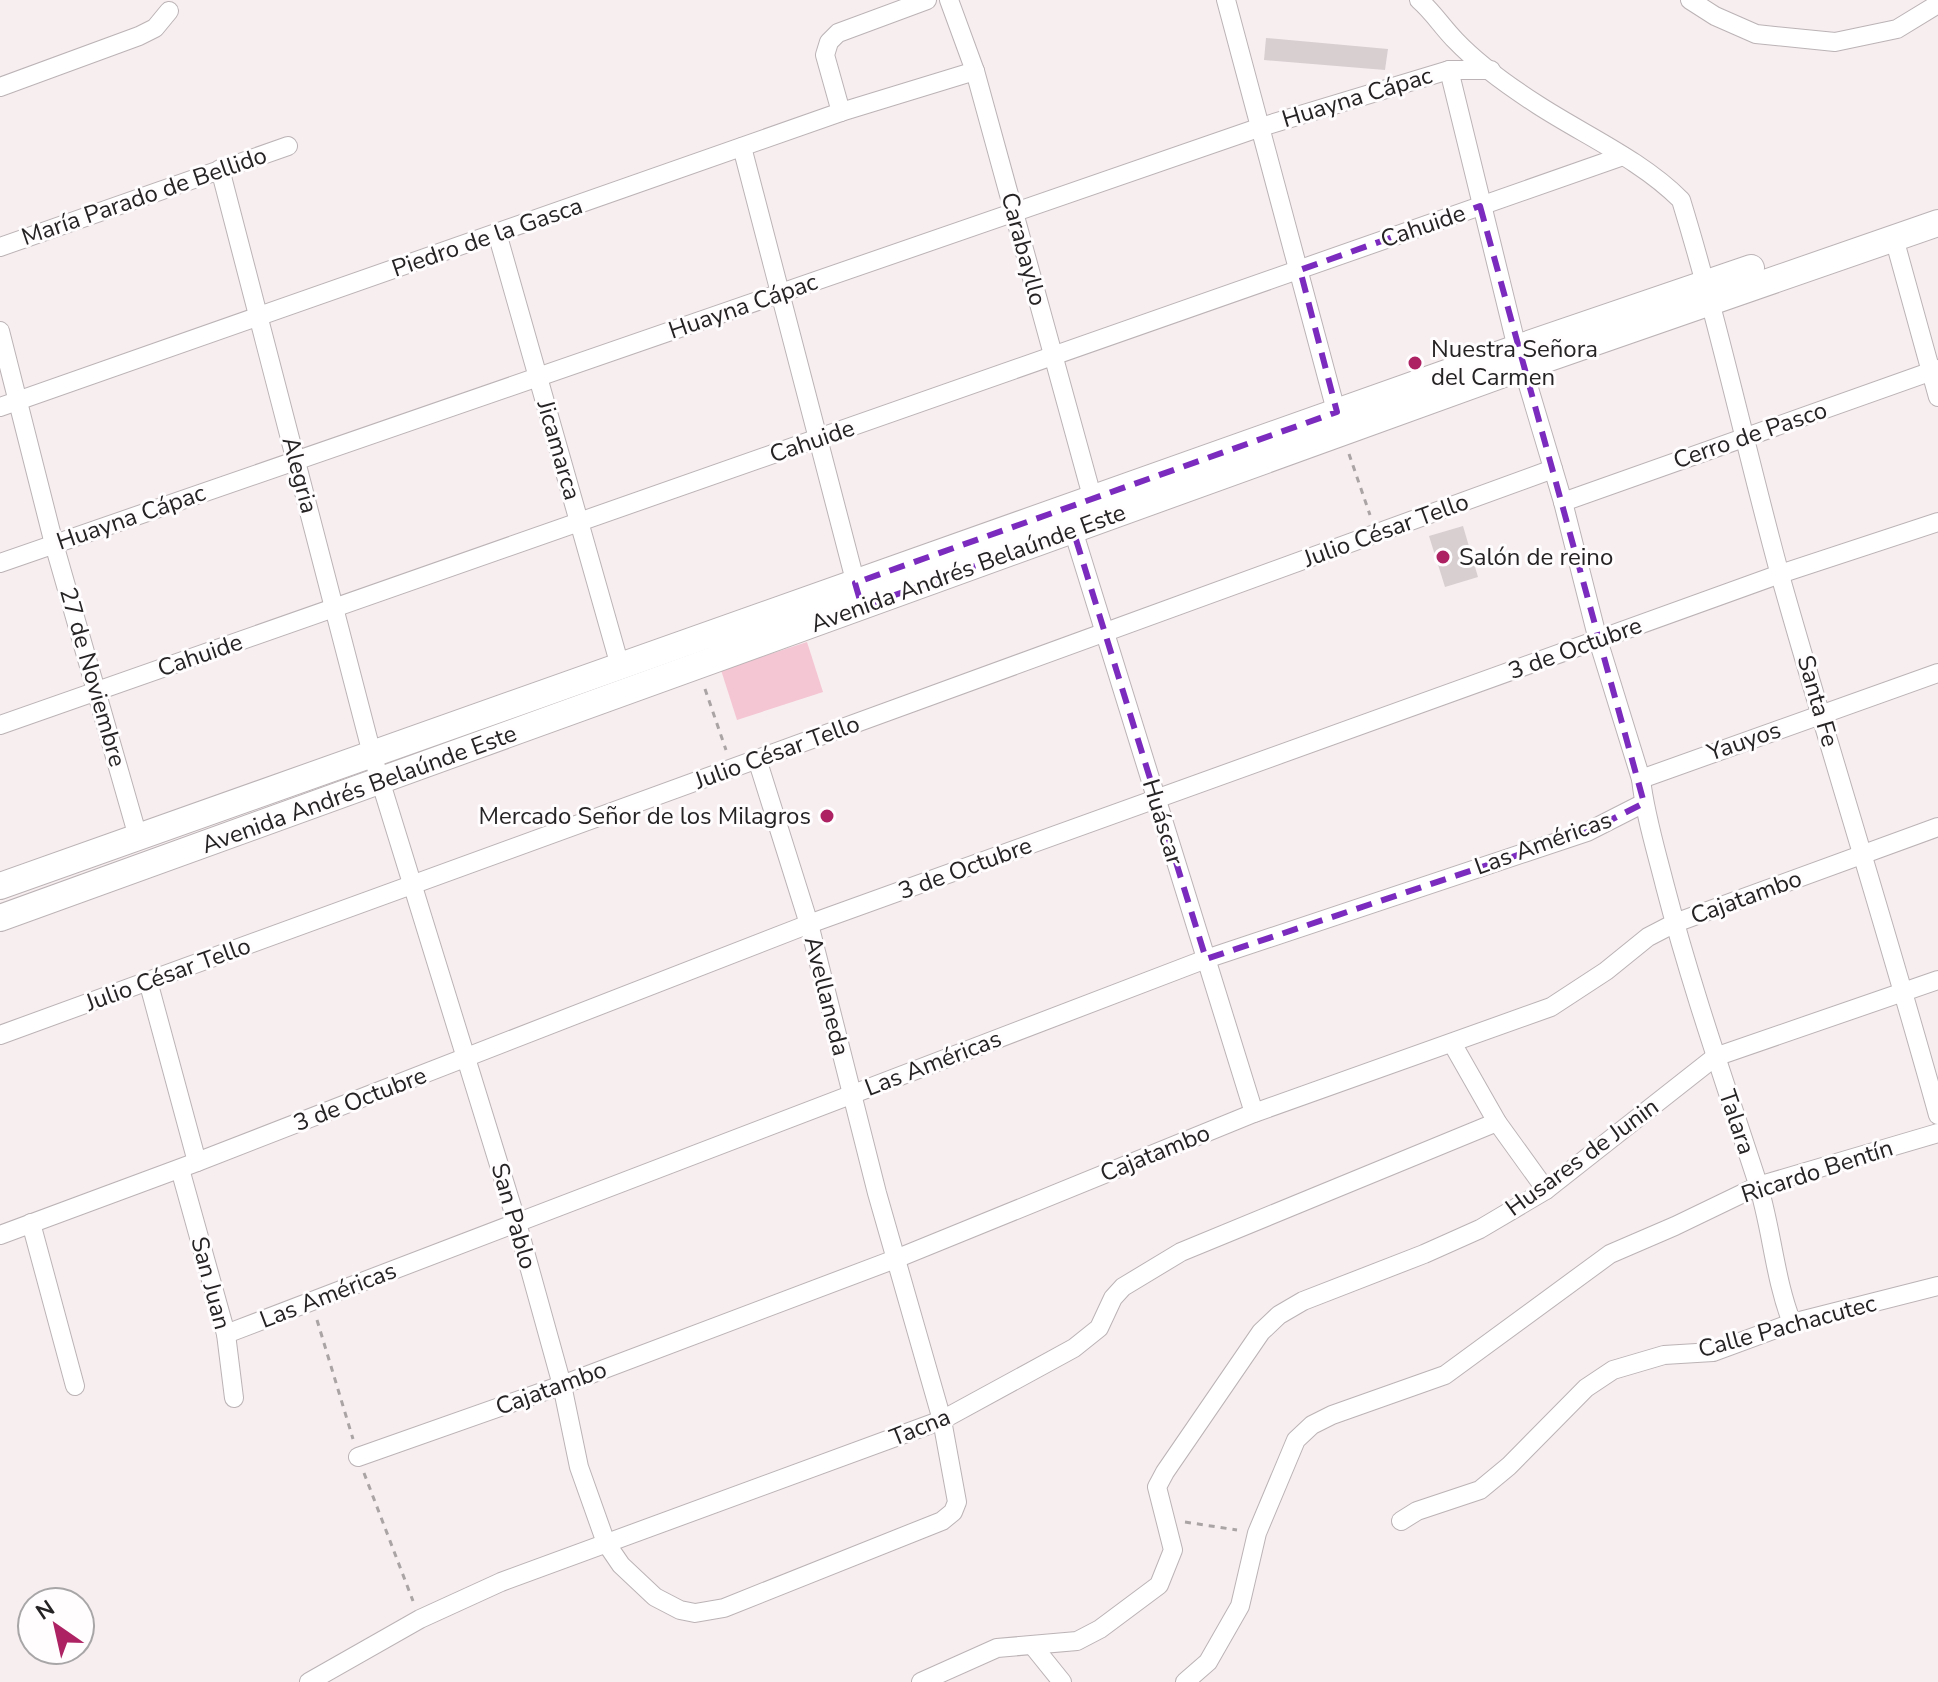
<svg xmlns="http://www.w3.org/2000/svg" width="1938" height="1682" viewBox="0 0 1938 1682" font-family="'Nunito Sans',sans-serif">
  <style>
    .green { fill: #f4c5d3 }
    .building { fill: #d8cfd1 }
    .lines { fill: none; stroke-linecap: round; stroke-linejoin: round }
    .street-casing { stroke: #bbb3b5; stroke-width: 20 }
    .secondary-casing { stroke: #bbb3b5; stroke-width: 28 }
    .path { stroke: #aaa4a5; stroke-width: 3; stroke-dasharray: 6 6; stroke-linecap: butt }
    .street { stroke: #fff; stroke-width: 18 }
    .secondary { stroke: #fff; stroke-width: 26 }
    .marked { fill: none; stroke: #7b2cbf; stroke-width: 6; stroke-dasharray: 16 10; stroke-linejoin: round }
    .poi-dot { fill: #ad2263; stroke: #fffdfe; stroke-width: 3 }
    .labels { text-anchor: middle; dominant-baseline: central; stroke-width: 6; stroke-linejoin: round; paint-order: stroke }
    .street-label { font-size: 24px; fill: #262324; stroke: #fffdfe }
    .poi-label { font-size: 24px; fill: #262324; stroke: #fffdfe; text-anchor: start }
  </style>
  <rect width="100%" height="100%" fill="#f7eef0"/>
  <polygon class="green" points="807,642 823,692 737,720 721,670"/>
  <g class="building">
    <polygon points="1266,38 1388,49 1385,70 1264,60"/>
    <polygon points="1463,526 1478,577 1445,587 1429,536"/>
  </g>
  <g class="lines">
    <g class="street-casing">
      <g id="street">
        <polyline points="949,0 975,71 1093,500"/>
        <polyline points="1226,0 1339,422"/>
        <path d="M1419,0C1433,12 1443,28 1456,41C1479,65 1510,87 1538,105C1586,136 1641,160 1681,200C1719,324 1746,450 1780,575C1831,755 1888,934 1938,1115"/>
        <polyline points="1690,0 1715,16 1756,34 1835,42 1897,29 1938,4"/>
        <path d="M1449,70L1517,348L1563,502L1598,640L1641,779C1645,815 1656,850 1665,886C1691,986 1725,1083 1757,1181C1772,1228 1774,1277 1792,1323"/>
        <polyline points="0,87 139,36 155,28 169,11"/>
        <polyline points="841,112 825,55 829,42 838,33 927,0"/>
        <polyline points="742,147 858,592"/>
        <polyline points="220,169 372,754 517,1223 562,1385 579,1467 606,1543 621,1565 655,1597 680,1610 695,1613 724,1608 942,1521 953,1512 957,1502 942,1420 877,1193 809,924 757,759"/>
        <polyline points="497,233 620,666"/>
        <polyline points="1894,238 1938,397"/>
        <polyline points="0,247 288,146"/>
        <polyline points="0,331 54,544 138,837"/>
        <polyline points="0,407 841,112 975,71"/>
        <polyline points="1563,502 1938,369"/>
        <polyline points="1073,530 1254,1113"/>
        <polyline points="0,563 1261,127 1449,70 1491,70"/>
        <polyline points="0,725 1623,156"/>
        <polyline points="1641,779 1938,673"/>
        <polyline points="148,981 197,1162"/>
        <polyline points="0,1035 1553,469"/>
        <polyline points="1452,1043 1497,1122 1546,1190"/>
        <polyline points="180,1169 226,1334 234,1398"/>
        <polyline points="31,1223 75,1386"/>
        <polyline points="0,1235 197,1162 809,924 1780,574 1938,522"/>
        <polyline points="226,1334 1206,959 1587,832 1644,803"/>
        <polyline points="358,1457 562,1385 898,1258 1254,1113 1551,1007 1606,971 1648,937 1675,923 1938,827"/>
        <polyline points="1401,1521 1417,1511 1480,1490 1509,1466 1586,1388 1613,1370 1664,1355 1713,1352 1792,1323 1938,1286"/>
        <polyline points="1033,1646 1062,1682"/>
        <polyline points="309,1682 420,1619 501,1582 942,1420 1074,1348 1099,1328 1113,1298 1123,1287 1181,1252 1497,1122"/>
        <polyline points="921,1682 997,1648 1077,1641 1100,1629 1159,1585 1173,1550 1157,1487 1165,1472 1261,1332 1279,1315 1303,1301 1424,1254 1480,1229 1546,1190 1715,1057 1938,980"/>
        <polyline points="1185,1682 1208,1662 1240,1606 1257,1533 1296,1440 1312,1425 1332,1415 1445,1375 1610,1254 1675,1226 1758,1186 1938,1133"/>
      </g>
    </g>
    <g class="secondary-casing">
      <g id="secondary">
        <polyline points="0,886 1517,348 1751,268"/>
        <polyline points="0,918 1523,367 1938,223"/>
      </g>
    </g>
    <g class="path">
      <polyline points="1349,454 1370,515"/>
      <polyline points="705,689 726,750"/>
      <polyline points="317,1320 353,1439"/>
      <polyline points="364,1473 413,1601"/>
      <polyline points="1185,1522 1237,1530"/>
    </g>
    <use href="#street" class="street"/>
    <use href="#secondary" class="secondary"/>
  </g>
  <path class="marked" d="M1480,206L1644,803L1587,832L1206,959L1073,530L862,607L855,583L1337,412L1300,270Z"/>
  <g class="poi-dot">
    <circle cx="1415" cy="363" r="8"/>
    <circle cx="1443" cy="557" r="8"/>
    <circle cx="827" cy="816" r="8"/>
  </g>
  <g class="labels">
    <g class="street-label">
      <text transform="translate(1357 97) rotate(-17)">Huayna Cápac</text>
      <text transform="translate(144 196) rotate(-19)">María Parado de Bellido</text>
      <text transform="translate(1423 226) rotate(-19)">Cahuide</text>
      <text transform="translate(487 237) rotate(-19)">Piedro de la Gasca</text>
      <text transform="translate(1024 249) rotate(75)">Carabayllo</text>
      <text transform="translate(743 306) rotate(-19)">Huayna Cápac</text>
      <text transform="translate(1750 435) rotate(-19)">Cerro de Pasco</text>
      <text transform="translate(812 441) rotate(-19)">Cahuide</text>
      <text transform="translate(559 450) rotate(74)">Jicamarca</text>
      <text transform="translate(300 475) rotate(75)">Alegria</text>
      <text transform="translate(131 517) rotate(-19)">Huayna Cápac</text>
      <text transform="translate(1386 530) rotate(-20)">Julio César Tello</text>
      <text transform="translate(968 568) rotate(-20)">Avenida Andrés Belaúnde Este</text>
      <text transform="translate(1575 648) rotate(-20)">3 de Octubre</text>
      <text transform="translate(200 655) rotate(-19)">Cahuide</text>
      <text transform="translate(93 677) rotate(74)">27 de Noviembre</text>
      <text transform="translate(1818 701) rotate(74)">Santa Fe</text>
      <text transform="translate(1744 741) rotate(-19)">Yauyos</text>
      <text transform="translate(777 752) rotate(-20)">Julio César Tello</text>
      <text transform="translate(359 789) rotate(-20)">Avenida Andrés Belaúnde Este</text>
      <text transform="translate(1163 822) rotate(73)">Huáscar</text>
      <text transform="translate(1543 843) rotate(-20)">Las Américas</text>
      <text transform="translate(965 868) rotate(-20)">3 de Octubre</text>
      <text transform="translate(1746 897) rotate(-20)">Cajatambo</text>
      <text transform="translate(168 974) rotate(-20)">Julio César Tello</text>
      <text transform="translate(827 996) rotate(76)">Avellaneda</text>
      <text transform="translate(933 1063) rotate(-21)">Las Américas</text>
      <text transform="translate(360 1099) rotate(-21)">3 de Octubre</text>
      <text transform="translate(1737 1122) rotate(71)">Talara</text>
      <text transform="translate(1155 1153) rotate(-22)">Cajatambo</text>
      <text transform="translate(1582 1157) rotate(-36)">Husares de Junin</text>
      <text transform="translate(1817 1171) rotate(-18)">Ricardo Bentín</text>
      <text transform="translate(514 1216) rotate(74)">San Pablo</text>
      <text transform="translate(211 1283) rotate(75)">San Juan</text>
      <text transform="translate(328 1295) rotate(-21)">Las Américas</text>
      <text transform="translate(1787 1326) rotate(-15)">Calle Pachacutec</text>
      <text transform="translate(551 1388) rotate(-20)">Cajatambo</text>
      <text transform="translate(920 1427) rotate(-22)">Tacna</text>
    </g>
    <g class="poi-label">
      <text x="1431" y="349">Nuestra Señora<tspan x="1431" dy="28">del Carmen</tspan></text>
      <text x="1459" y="557">Salón de reino</text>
      <text x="811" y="816" text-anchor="end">Mercado Señor de los Milagros</text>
    </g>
  </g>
  <g transform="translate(56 1626) rotate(326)"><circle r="38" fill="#fffdfe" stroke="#a8a6a7" stroke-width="2"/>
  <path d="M0-6L14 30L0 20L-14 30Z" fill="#ad2263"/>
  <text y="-12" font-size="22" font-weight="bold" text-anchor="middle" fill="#262324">N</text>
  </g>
</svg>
